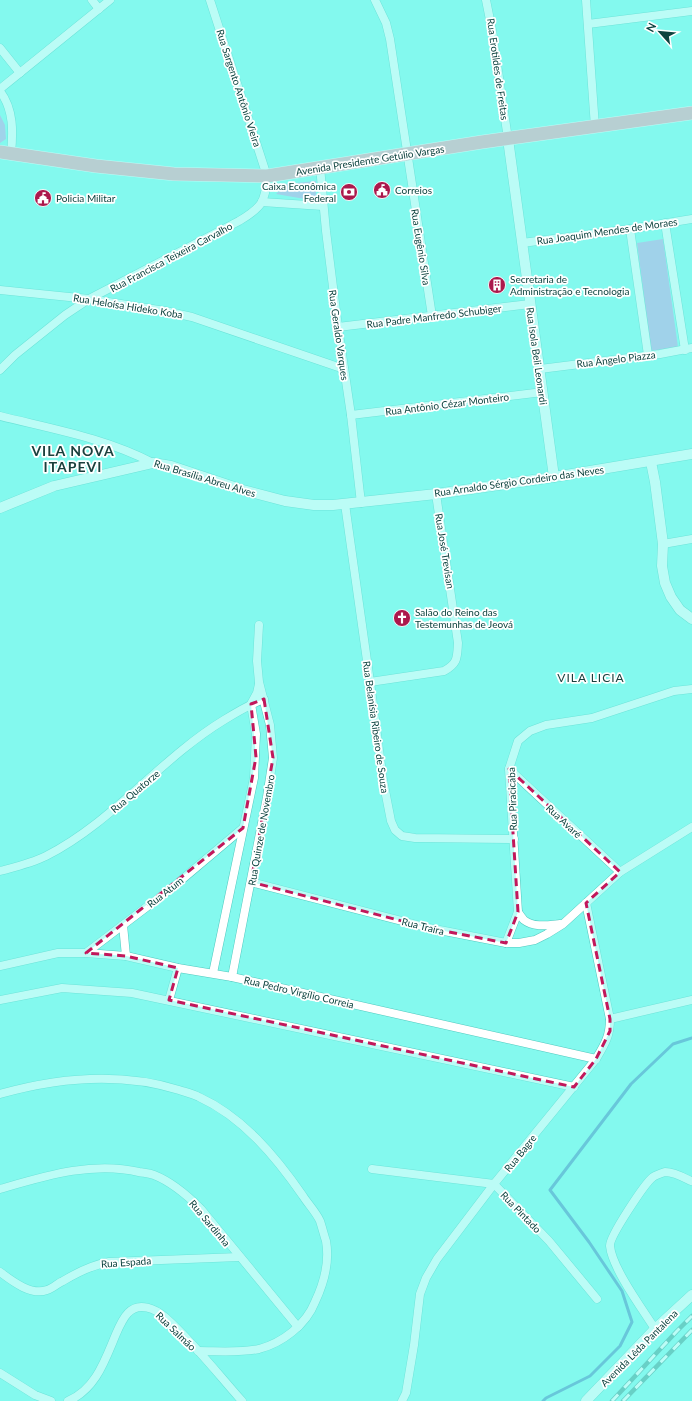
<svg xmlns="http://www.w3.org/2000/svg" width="692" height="1401" viewBox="0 0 692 1401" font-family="Lato,sans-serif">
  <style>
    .green { fill: #c4a3e4 }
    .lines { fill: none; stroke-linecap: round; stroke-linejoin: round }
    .stream { stroke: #4889c2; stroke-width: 3 }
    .minor-casing { stroke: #50c9bf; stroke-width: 9 }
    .tertiary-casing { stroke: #50c9bf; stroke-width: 11 }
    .trunk-casing { stroke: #fff; stroke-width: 14 }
    .minor { stroke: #fff; stroke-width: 8 }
    .tertiary { stroke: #fff; stroke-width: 10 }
    .trunk { stroke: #f69caf; stroke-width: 13 }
    .rail-casing { stroke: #489d96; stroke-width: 4.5 }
    .rail { stroke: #fff; stroke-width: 3; stroke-dasharray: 9; stroke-linecap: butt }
    .marked { fill: none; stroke: #c2185b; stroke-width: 3; stroke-dasharray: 8 5; stroke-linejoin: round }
    .labels { text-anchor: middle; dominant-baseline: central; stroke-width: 3.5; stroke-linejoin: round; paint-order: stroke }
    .street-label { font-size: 10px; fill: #0d433f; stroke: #fff }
    .poi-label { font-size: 10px; fill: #0d433f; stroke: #fff; text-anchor: start }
    .quarter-label { font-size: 12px; letter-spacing: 1px; fill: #1a403d; stroke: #fff }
    .district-label { font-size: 14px; font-weight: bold; letter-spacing: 1px; fill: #1a403d; stroke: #fff }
  </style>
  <rect width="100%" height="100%" fill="#84f9ee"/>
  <g class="green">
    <polygon points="0,115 5,125 6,139 0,143"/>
    <polygon points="316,181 316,201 276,194 286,184"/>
    <polygon points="663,239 678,347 651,351 637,243"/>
  </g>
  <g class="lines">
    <polyline class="stream" points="543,1401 546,1398 590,1376 620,1346 632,1322 622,1291 589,1242 550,1190 631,1084 673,1044 692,1038"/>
    <g class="minor-casing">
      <g id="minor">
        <polyline points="92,0 99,9"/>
        <polyline points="375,0 386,23 390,39 432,316"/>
        <polyline points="486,0 492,30 508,139"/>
        <polyline points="586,0 595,127"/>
        <polyline points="588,24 692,11"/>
        <polyline points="0,48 20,73"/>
        <polyline points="0,89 110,0"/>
        <path d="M0,91C14,110 13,132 11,154"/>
        <polyline points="320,167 326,231 338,327 351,415 361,503"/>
        <polyline points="262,202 323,206"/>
        <polyline points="665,223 685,350"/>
        <polyline points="630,229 648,355"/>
        <polyline points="522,243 630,229 692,219"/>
        <polyline points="0,290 89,299 165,311 192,317 344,369"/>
        <polyline points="338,327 530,304"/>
        <polyline points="540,369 660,354 692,348"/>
        <path d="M0,370L15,355L65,315L89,299L239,221C261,208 266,202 267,176L210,0"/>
        <polyline points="351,415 543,392"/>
        <path d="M0,416C52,429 105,438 153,463"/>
        <polyline points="345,504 370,682 383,780 391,821 395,830 402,836 415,838 514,839"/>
        <polyline points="663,544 692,539"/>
        <path d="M370,682L444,671C458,663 457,658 458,643L436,494"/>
        <polyline points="509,769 620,872"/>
        <path d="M0,871C15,867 32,863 46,856C113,822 160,759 224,720C237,712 250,704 264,699"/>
        <polyline points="251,882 429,928 506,943 519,943 535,940 547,934 563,924 620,872 692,827"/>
        <path d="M518,912C520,915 522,918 524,920C534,928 549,925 560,924"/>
        <polyline points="123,925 126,956"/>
        <polyline points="506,943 518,912 509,769 518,741 530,731 546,725 592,718 674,691 692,689"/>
        <polyline points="86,953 173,887 243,828"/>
        <polyline points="0,966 58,953 86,953 126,956 178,968 232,977 596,1059"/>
        <polyline points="213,973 254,778 256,734 251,704 257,693 259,684"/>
        <polyline points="232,977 267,797 273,758 270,725 259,682 257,661 259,625"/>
        <polyline points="0,1000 62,988 132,993 574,1087"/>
        <polyline points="169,1000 178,968"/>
        <polyline points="610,1019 692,1000"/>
        <path d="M0,1094C57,1078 121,1072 179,1090C185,1092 193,1094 199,1097C243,1117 276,1157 303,1196C308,1204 316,1212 320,1221C322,1227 324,1235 326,1241C330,1263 324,1283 315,1302C306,1325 282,1343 259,1349C240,1353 218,1351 198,1351"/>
        <polyline points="372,1169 494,1184 549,1241 597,1299"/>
        <path d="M0,1189C45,1176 92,1161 139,1172C144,1173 149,1173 154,1175C172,1182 187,1195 201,1209L298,1327"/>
        <path d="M0,1272C12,1281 31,1296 47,1290C53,1288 58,1283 63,1281C78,1272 92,1265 109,1262L239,1257"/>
        <path d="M655,1329C643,1310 612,1268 610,1246C609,1237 645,1183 653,1177C656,1175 662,1173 665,1172C674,1172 683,1177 691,1181"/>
        <polyline points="0,1373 35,1395 51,1401"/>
        <path d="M68,1401C96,1389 105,1360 116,1334C119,1327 123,1318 128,1313C139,1301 156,1309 166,1318C193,1342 218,1374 242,1401"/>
        <path d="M402,1401L406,1393L414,1345L420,1294L426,1278L437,1259L494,1184L596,1059C605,1044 610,1036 610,1019L586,903"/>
      </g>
    </g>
    <g class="tertiary-casing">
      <g id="tertiary">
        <polyline points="508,139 554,477"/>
        <polyline points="651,462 655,482 663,544 662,566 665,583 671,597 680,610 692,619"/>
        <polyline points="0,508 54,486 153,463 171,466 243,490 285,501 314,505 333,505 436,494 554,477 692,454"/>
        <polyline points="586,1401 655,1329 692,1295"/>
      </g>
    </g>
    <g class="trunk-casing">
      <polyline id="trunk" points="0,152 96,166 174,174 267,176 482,142 692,113"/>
    </g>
    <use href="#minor" class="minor"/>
    <use href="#tertiary" class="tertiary"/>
    <use href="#trunk" class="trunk"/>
    <g class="rail-casing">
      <g id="rail">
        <polyline points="612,1401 677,1331 692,1316"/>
        <polyline points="623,1401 692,1330"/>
      </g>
    </g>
    <use href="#rail" class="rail"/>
  </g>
  <path d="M0 0H692V1401H0ZM264,699L273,758L251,882L429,928L506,943L518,912L509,769L620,872L586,903L610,1019V1031L596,1059L574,1087L169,1000L178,968L126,956L86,953L243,828L256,757L251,704Z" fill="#84f9ee" fill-opacity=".55" fill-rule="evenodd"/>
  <path class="marked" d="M264,699L273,758L251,882L429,928L506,943L518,912L509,769L620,872L586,903L610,1019V1031L596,1059L574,1087L169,1000L178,968L126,956L86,953L243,828L256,757L251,704Z"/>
  <defs>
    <g id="civic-disc" transform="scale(0.9)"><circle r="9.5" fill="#ab184c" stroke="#fff"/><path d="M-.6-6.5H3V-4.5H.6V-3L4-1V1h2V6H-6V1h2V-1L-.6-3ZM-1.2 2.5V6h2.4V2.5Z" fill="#fff"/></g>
    <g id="bank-disc" transform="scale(0.9)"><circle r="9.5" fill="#ab184c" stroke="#fff"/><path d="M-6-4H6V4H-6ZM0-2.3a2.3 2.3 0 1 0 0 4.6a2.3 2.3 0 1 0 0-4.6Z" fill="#fff"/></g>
    <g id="building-disc" transform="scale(0.9)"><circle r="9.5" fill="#ab184c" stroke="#fff"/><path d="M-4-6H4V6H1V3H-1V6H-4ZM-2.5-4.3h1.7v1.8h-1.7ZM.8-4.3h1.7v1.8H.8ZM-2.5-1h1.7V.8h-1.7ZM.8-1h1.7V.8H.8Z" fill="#fff"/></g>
    <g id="church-disc" transform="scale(0.9)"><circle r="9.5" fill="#ab184c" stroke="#fff"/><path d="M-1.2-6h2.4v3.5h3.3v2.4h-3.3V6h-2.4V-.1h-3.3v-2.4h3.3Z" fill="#fff"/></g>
  </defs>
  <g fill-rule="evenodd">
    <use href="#civic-disc" x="382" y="190"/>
    <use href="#bank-disc" x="349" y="192"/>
    <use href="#civic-disc" x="43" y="198"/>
    <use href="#building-disc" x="497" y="285"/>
    <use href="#church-disc" x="402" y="618"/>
  </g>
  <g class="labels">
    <g class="street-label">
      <text transform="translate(498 69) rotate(82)">Rua Erotildes de Freitas</text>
      <text transform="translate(239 88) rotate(72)">Rua Sargento Antônio Vieira</text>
      <text transform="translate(370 160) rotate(-9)">Avenida Presidente Getúlio Vargas</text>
      <text transform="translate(607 231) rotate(-8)">Rua Joaquim Mendes de Moraes</text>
      <text transform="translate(421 247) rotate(81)">Rua Eugênio Silva</text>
      <text transform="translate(171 257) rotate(-28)">Rua Francisca Teixeira Carvalho</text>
      <text transform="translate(128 306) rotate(9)">Rua Heloísa Hideko Koba</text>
      <text transform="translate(434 316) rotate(-7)">Rua Padre Manfredo Schubiger</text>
      <text transform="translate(339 335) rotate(82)">Rua Geraldo Varques</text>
      <text transform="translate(537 356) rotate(82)">Rua Isola Beli Leonardi</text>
      <text transform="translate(616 359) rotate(-7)">Rua Ângelo Piazza</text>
      <text transform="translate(447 404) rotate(-7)">Rua Antônio Cézar Monteiro</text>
      <text transform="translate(205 478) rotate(17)">Rua Brasília Abreu Alves</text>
      <text transform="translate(519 481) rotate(-8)">Rua Arnaldo Sérgio Cordeiro das Neves</text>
      <text transform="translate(445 551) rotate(81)">Rua José Trevisan</text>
      <text transform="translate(376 727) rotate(82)">Rua Belanísia Ribeiro de Souza</text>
      <text transform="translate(135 791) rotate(-40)">Rua Quatorze</text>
      <text transform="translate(512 799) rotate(-92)">Rua Piracicaba</text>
      <text transform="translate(564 821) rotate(43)">Rua Avaré</text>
      <text transform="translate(261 830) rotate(-80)">Rua Quinze de Novembro</text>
      <text transform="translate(165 892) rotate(-38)">Rua Atum</text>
      <text transform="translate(423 926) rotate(14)">Rua Traíra</text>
      <text transform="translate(299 992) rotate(13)">Rua Pedro Virgílio Correia</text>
      <text transform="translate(520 1153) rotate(-51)">Rua Bagre</text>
      <text transform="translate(521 1212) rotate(46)">Rua Pintado</text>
      <text transform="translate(210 1223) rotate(50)">Rua Sardinha</text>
      <text transform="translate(126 1262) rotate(-4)">Rua Espada</text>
      <text transform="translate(176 1331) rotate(44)">Rua Salmão</text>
      <text transform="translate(639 1348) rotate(-45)">Avenida Lêda Pantalena</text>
    </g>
    <g class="poi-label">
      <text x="336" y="186" text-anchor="end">Caixa Econômica<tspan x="336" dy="12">Federal</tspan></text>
      <text x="395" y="190">Correios</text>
      <text x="56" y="198">Policia Militar</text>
      <text x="510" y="279">Secretaria de<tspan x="510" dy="12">Administração e Tecnologia</tspan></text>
      <text x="415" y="612">Salão do Reino das<tspan x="415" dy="12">Testemunhas de Jeová</tspan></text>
    </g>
    <g class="quarter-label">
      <text x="591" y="677">VILA LICIA</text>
    </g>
    <g class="district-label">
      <text x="73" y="450">VILA NOVA<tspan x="73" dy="16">ITAPEVI</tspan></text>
    </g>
  </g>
  <g transform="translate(660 32) rotate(297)" stroke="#ffffff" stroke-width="3" paint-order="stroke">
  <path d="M0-3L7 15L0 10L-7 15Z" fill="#0d433f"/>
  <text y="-6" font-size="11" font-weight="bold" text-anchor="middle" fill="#0d433f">N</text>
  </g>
</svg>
